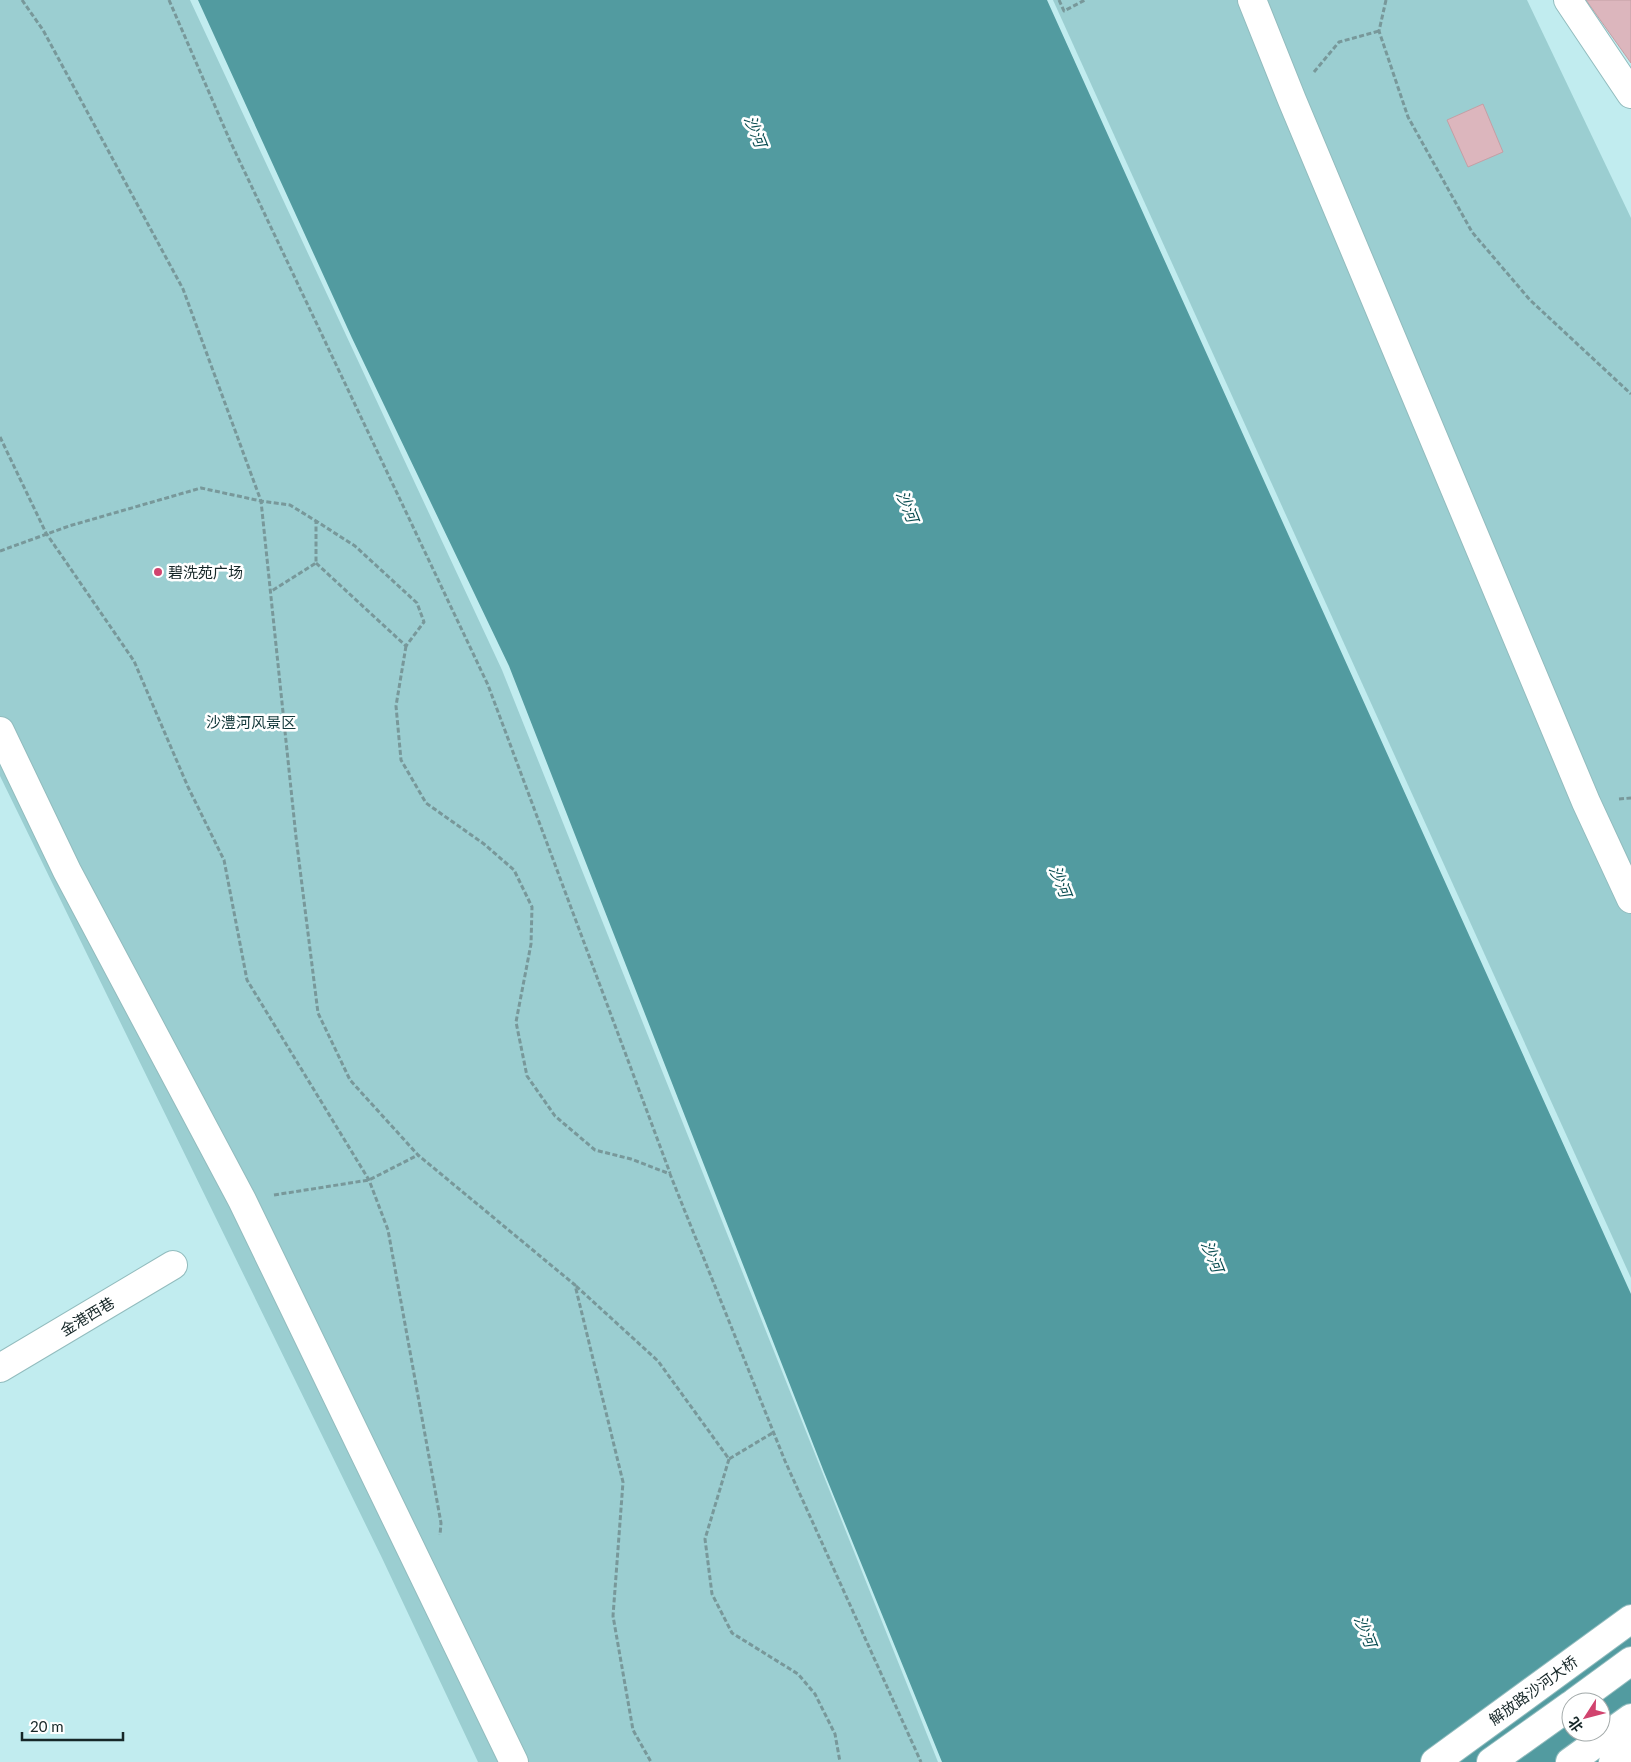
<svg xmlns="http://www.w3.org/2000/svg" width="1631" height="1762" viewBox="0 0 1631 1762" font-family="Lato,'Noto Sans SC',sans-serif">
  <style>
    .park { fill: #9bced1 }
    .water { fill: #529ba0; fill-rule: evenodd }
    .building { fill: #dcb6bd; stroke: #c49fa5 }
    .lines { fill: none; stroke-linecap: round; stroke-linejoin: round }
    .street-casing { stroke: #92bcbe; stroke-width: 30 }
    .secondary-casing { stroke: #92bcbe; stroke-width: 30 }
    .path { stroke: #78989a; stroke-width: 3; stroke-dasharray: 5 2.5; stroke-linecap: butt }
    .street { stroke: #fff; stroke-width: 28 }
    .secondary { stroke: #fff; stroke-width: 28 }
    .poi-dot { fill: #d1436e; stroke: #fff; stroke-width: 2 }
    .labels { text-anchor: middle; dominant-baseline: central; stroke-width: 5; stroke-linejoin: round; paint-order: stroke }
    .poi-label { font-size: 15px; fill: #162728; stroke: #fff; text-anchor: start }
    .park-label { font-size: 15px; fill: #13383a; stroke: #fff }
    .street-label { font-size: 15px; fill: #162728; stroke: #fff }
    .water-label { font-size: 16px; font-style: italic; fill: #0e5054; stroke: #fff }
  </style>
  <rect width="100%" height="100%" fill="#c1ecef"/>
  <g class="park">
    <polygon points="0,0 190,0 502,670 938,1762 478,1762 382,1558 0,776"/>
    <polygon points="1053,0 1527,0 1631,218 1631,1278"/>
  </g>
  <path class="water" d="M198,0H1047L1631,1294V1762H942L824,1472L509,666L352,338ZM1571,1702H1601V1732H1571Z"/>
  <g class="building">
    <polygon points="1586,0 1631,0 1631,63"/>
    <polygon points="1483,104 1503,152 1468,167 1447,120"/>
  </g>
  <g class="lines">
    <g class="street-casing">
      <g id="street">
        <polyline points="1252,0 1292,100 1586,802 1631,899"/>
        <polyline points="1568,0 1631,94"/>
        <polyline points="0,731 67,871 242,1200 514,1762"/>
        <polyline points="0,1368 173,1265"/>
        <polyline points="1435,1762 1631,1619"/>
        <polyline points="1613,1762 1631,1749"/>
      </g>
    </g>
    <g class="secondary-casing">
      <g id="secondary">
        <polyline points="1575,1702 1631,1661"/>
        <polyline points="1491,1762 1571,1705"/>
        <polyline points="1570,1762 1631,1718"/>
      </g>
    </g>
    <g class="path">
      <polyline points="22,0 43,30 183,289 261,501 296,837 318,1013 350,1080 418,1155 575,1285 623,1482 613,1616 633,1730 651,1762"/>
      <polyline points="169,0 231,143 488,685 670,1173"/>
      <polyline points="1059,0 1064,11 1085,0"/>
      <polyline points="1386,0 1379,31 1408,117 1472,232 1530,300 1631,394"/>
      <polyline points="1314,72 1339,42 1379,31"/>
      <polyline points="0,437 46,533 134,661 188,787 224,860 247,980 369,1180 388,1230 441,1523 440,1535"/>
      <polyline points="0,551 69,526 201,488 261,501 290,505 316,521 316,563 270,592"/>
      <polyline points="316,563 406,646 424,622 417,603 355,546 316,521"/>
      <polyline points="406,646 396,706 401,760 426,803 484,844 514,870 532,907 531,944 516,1022 527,1076 555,1116 595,1150 631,1159 670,1174 785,1461 921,1762"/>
      <polyline points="1619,799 1631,798"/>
      <polyline points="274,1195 369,1180 418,1155"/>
      <polyline points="576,1286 658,1361 729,1459 774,1432"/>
      <polyline points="729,1459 705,1539 712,1594 732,1633 798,1674 815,1694 835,1734 840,1762"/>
    </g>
    <use href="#street" class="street"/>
    <use href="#secondary" class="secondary"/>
  </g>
  <circle class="poi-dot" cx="158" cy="572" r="5"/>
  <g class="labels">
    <g class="poi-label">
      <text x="168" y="572">碧洗苑广场</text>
    </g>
    <g class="park-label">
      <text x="251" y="722">沙澧河风景区</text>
    </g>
    <g class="street-label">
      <text transform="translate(87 1316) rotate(-31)">金港西巷</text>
      <text transform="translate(1533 1690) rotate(-36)">解放路沙河大桥</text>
    </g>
    <g class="water-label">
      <text transform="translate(756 131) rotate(68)">沙河</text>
      <text transform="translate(908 506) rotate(68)">沙河</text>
      <text transform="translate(1061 881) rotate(68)">沙河</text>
      <text transform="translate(1213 1256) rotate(68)">沙河</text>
      <text transform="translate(1366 1631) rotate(68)">沙河</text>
    </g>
  </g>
  <g transform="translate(1586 1717) rotate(234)"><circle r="24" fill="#ffffff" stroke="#a2a9a9"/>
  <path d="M0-4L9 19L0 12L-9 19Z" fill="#d1436e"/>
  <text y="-8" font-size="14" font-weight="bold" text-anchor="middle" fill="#162728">北</text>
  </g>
  <path d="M22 1732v8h101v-8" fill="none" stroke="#162728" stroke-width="2.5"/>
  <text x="30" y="1732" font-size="15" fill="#162728" stroke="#ffffff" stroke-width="4" paint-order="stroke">20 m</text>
</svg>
